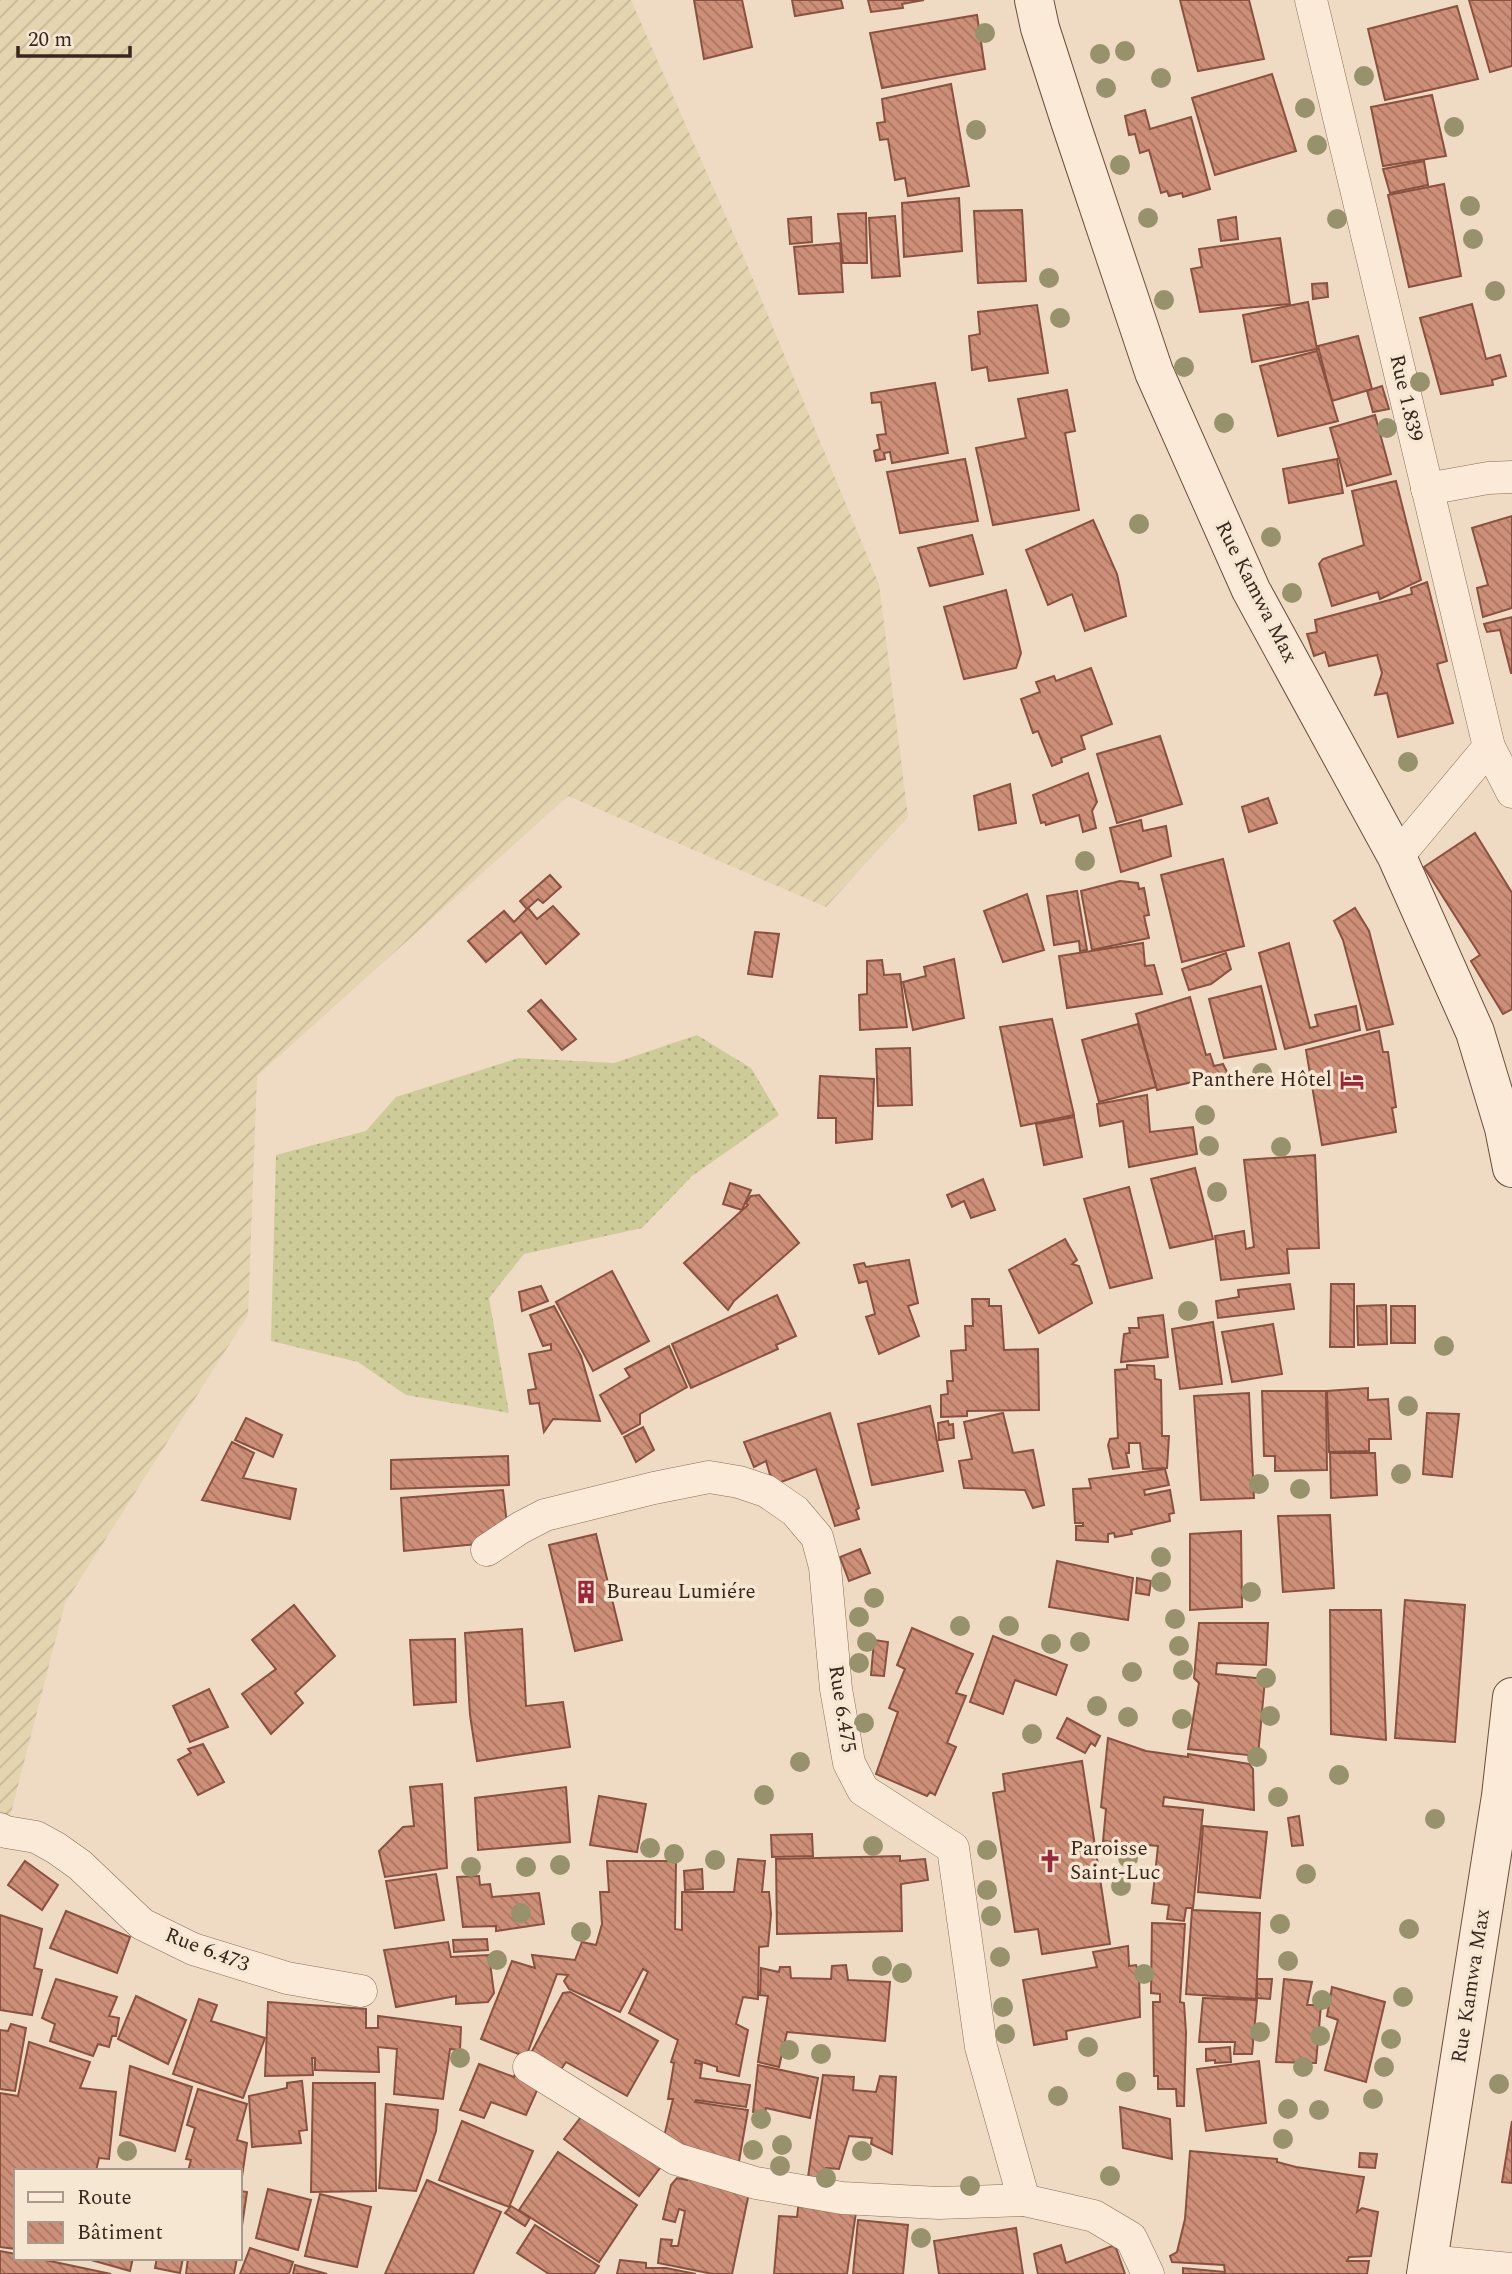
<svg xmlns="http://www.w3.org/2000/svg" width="1512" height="2274" viewBox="0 0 1512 2274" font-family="Spectral,serif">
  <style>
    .farmland { fill: url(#farmland-furrows) }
    .grass { fill: url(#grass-dots) }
    .building { fill: url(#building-back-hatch); stroke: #89513f; stroke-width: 2 }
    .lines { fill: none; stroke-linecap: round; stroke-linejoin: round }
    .minor-casing { stroke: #8a6c59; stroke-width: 33 }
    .secondary-casing { stroke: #6c4d3d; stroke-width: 40 }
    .minor { stroke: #faead7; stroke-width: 32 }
    .secondary { stroke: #faead7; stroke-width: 38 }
    .tree { fill: #98926c }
    .labels { text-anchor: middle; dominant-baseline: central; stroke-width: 7; stroke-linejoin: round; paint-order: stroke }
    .street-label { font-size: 21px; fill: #39271e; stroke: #f6e7d3 }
    .poi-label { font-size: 21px; fill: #39271e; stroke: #f6e7d3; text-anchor: start }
  </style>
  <defs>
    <pattern id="farmland-furrows" width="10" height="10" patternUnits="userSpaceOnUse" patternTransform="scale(1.75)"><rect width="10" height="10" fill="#e5d4b0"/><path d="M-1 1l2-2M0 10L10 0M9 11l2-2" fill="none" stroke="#c5b697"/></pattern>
    <pattern id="grass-dots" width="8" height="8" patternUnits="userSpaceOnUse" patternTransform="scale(1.75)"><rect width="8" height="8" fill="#cdcb97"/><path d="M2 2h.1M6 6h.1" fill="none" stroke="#b1ae82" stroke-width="1.8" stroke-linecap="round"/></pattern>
    <pattern id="building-back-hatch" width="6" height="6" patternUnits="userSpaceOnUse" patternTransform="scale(1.75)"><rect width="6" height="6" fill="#ce8f78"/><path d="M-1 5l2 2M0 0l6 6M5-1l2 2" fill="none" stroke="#a87562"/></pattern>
  </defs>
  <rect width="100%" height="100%" fill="#efdbc3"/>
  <polygon class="farmland" points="0,0 631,0 745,260 879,584 908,817 826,907 568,796 257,1076 248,1315 65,1603 6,1832 0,1829"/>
  <polygon class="grass" points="697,1035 751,1068 779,1115 692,1176 642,1228 524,1254 489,1298 509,1413 406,1395 358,1362 271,1341 276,1155 366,1131 396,1097 519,1058 614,1063"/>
  <g class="building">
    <polygon points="694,0 742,0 752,47 704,59"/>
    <polygon points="792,0 841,0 843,8 795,16"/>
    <polygon points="868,0 924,0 902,4 903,8 871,12"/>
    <polygon points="1180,0 1249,0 1264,59 1198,71"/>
    <polygon points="1469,0 1512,0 1512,66 1490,72"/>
    <polygon points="1457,6 1478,79 1385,100 1368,29"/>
    <polygon points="977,15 985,69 882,88 870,33"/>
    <polygon points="1272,74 1296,151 1215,175 1192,98"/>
    <polygon points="951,84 969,186 908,196 905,178 895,180 888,139 880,140 877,123 885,122 882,99"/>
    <polygon points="1432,95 1446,156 1383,166 1371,107"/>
    <polygon points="1145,110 1150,129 1191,117 1210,189 1183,197 1182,193 1169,196 1167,191 1161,193 1149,150 1140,153 1135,134 1129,135 1125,116"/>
    <polygon points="1424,161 1428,185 1390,193 1383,169"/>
    <polygon points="1444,184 1461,276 1409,287 1388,195"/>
    <polygon points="959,198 962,251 904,257 902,203"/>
    <polygon points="1022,210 1026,281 978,283 974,211"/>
    <polygon points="866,213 867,263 843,263 838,214"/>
    <polygon points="895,216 900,276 872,278 869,218"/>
    <polygon points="811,217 812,242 790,244 788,219"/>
    <polygon points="1236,217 1238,239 1221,241 1218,220"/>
    <polygon points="1280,238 1290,304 1200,312 1191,269 1202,267 1199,249"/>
    <polygon points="840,243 843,292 799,294 794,247"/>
    <polygon points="1327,283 1328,297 1313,299 1312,284"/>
    <polygon points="1308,302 1317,349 1252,362 1243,315"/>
    <polygon points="1472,304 1486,359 1500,355 1506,376 1492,380 1493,385 1441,394 1420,318"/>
    <polygon points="1037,305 1048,373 989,381 987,367 972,370 969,336 980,334 978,312"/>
    <polygon points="1358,336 1372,389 1332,401 1318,346"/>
    <polygon points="1317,351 1338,421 1278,436 1260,366"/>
    <polygon points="935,383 948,453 892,463 890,452 884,453 885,459 876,461 874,451 880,449 877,435 886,434 881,402 872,403 871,393"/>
    <polygon points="1382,386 1389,409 1373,412 1367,391"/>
    <polygon points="1067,390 1075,431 1065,433 1079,510 993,525 976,448 1026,438 1018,399"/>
    <polygon points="1375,415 1391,474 1347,486 1330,428"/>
    <polygon points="965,459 978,521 900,533 887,472"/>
    <polygon points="1337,459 1343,493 1289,503 1283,469"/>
    <polygon points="1396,481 1421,580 1380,599 1378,592 1332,606 1319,564 1323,559 1364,545 1352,491"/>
    <polygon points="1512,516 1512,608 1483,617 1477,588 1488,585 1472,528"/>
    <polygon points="1093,520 1117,574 1126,616 1085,631 1072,594 1048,605 1026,550"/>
    <polygon points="972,535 983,574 930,586 918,548"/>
    <polygon points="1427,582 1447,661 1437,664 1453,723 1398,737 1387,693 1375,695 1382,673 1377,655 1329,666 1325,652 1314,656 1307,634 1317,632 1315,620 1412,594 1411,588"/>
    <polygon points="1006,590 1021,653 1016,668 964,679 944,607"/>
    <polygon points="1512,617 1512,673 1511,673 1500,630 1487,632 1484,624"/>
    <polygon points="1091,668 1112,724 1081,736 1085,749 1061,758 1062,762 1052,766 1038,731 1033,733 1021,699 1040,692 1036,682 1054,676 1056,681"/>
    <polygon points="1160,736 1182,804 1117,823 1097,754"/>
    <polygon points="1088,773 1097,802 1092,811 1096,828 1083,832 1079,815 1046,825 1045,822 1041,823 1033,795"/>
    <polygon points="1010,784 1016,823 979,830 974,796"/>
    <polygon points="1268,798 1277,823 1249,832 1242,807"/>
    <polygon points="1141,820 1143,831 1166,826 1171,856 1121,872 1110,828"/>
    <polygon points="1475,833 1512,893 1512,1009 1503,1014 1471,961 1480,955 1424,867"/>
    <polygon points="1223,859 1244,946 1182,962 1161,875"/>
    <polygon points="550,875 561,887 543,903 538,899 528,908 537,919 553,906 579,934 546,964 521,932 486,962 468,941 504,911 514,922 527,909 520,901"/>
    <polygon points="1120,881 1138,883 1139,889 1144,888 1149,915 1144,916 1149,938 1092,950 1081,891"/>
    <polygon points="1077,891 1087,950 1080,951 1079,941 1054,945 1047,896"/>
    <polygon points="1027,894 1044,950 1003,962 984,911"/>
    <polygon points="1355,908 1369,931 1393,1024 1367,1030 1343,940 1334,921"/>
    <polygon points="755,932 779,934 772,977 748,974"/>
    <polygon points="1143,943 1145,966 1154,965 1162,994 1067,1008 1059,956"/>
    <polygon points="1289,943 1310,1028 1318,1026 1315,1015 1356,1006 1360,1030 1285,1049 1259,953"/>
    <polygon points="1226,953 1231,969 1211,984 1189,990 1182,969"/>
    <polygon points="954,959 964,1018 913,1030 903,982 926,976 924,967"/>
    <polygon points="882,960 884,975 900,974 907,1027 860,1030 859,995 867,994 867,961"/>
    <polygon points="1261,986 1276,1049 1224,1058 1209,999"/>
    <polygon points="1190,997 1206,1055 1210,1054 1214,1066 1223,1064 1228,1074 1157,1090 1136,1014"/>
    <polygon points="541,1000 576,1039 562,1050 528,1011"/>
    <polygon points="1052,1019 1074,1115 1021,1126 1000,1027"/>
    <polygon points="1138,1024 1156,1087 1099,1102 1082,1040"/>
    <polygon points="1379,1031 1383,1052 1388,1052 1396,1107 1392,1108 1396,1132 1322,1145 1306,1050"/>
    <polygon points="910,1048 912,1105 878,1106 876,1049"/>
    <polygon points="820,1076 874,1079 872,1139 836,1143 836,1118 818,1118"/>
    <polygon points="1147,1095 1150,1132 1193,1127 1197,1154 1129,1167 1123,1121 1100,1126 1097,1104"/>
    <polygon points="1074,1117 1082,1157 1044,1165 1036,1124"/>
    <polygon points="1315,1155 1319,1248 1287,1249 1289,1273 1221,1280 1215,1236 1244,1231 1246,1249 1254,1247 1244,1160"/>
    <polygon points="1195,1168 1213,1239 1170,1248 1151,1179"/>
    <polygon points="983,1179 995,1210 971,1218 964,1201 952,1207 947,1195"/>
    <polygon points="730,1183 751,1190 742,1210 723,1204"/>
    <polygon points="1129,1187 1152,1278 1110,1288 1084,1199"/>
    <polygon points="759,1195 799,1243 734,1301 728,1310 684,1263 748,1205 746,1203 751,1196"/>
    <polygon points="1065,1239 1077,1260 1072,1264 1079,1266 1092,1303 1039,1333 1009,1270"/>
    <polygon points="909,1260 918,1303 908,1306 919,1336 879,1354 866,1317 875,1314 867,1281 859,1283 854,1265 864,1263 866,1267"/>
    <polygon points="612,1271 649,1341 593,1371 556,1302"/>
    <polygon points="1290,1284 1294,1309 1218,1318 1216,1301 1239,1297 1238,1290"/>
    <polygon points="1331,1284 1354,1284 1354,1347 1330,1347"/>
    <polygon points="541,1286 548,1301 522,1311 519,1292"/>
    <polygon points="777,1295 796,1336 776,1345 778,1349 691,1388 672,1344"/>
    <polygon points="972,1299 989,1299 989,1306 1001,1306 1004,1350 1038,1349 1039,1410 967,1411 967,1416 941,1417 941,1395 948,1394 947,1381 953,1381 951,1351 966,1350 965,1326 973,1326"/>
    <polygon points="1386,1305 1387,1344 1358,1345 1357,1306"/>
    <polygon points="554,1306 581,1356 600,1421 553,1419 544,1432 539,1403 530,1404 528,1390 536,1389 529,1354 551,1350 551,1344 543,1346 530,1315"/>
    <rect x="1391" y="1306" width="24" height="37"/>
    <polygon points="1163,1315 1168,1357 1121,1362 1124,1334 1130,1333 1129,1328 1139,1328 1138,1318"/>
    <polygon points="1213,1322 1222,1384 1180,1389 1172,1329"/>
    <polygon points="1273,1324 1282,1374 1232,1382 1222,1332"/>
    <polygon points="669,1346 687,1387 640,1414 640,1424 622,1434 600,1395 630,1377 625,1369"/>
    <polygon points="1127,1365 1154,1366 1155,1379 1161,1380 1162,1436 1169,1436 1167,1468 1143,1469 1140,1443 1129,1443 1129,1453 1126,1453 1129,1467 1113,1469 1108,1445 1110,1439 1118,1438 1115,1370 1127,1369"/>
    <polygon points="1368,1388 1368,1400 1388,1399 1391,1439 1369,1439 1369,1451 1329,1452 1327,1391"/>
    <polygon points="1262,1391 1326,1391 1327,1470 1275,1471 1275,1456 1264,1456"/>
    <polygon points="1249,1393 1254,1498 1201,1500 1194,1396"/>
    <polygon points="930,1406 943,1471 872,1485 858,1424"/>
    <polygon points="830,1413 859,1508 856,1510 859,1519 835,1526 816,1469 773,1485 766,1461 754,1467 744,1442"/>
    <polygon points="1003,1413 1013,1453 1033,1450 1044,1505 1033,1508 1025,1490 964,1488 959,1461 972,1459 964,1422"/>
    <polygon points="1427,1413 1459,1414 1452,1477 1423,1474"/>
    <polygon points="246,1418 282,1435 273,1457 235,1440"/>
    <polygon points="948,1421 949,1425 953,1424 954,1438 939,1440 938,1423"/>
    <polygon points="643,1427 654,1450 636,1462 624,1437"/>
    <polygon points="232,1442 254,1453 243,1478 296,1489 290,1519 202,1500"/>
    <polygon points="1330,1453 1375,1453 1377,1495 1331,1498"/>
    <polygon points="508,1456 509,1485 391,1489 391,1460"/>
    <polygon points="1165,1469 1169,1485 1144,1490 1145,1495 1170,1490 1174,1513 1169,1514 1170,1521 1131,1530 1132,1534 1115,1537 1114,1533 1108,1534 1108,1542 1076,1540 1076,1526 1083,1526 1083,1523 1075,1523 1073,1489 1091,1488 1089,1479"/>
    <polygon points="503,1490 509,1541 404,1551 401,1498"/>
    <polygon points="1330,1515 1334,1588 1283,1592 1278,1516"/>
    <polygon points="1241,1531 1242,1607 1190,1610 1190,1534"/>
    <polygon points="596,1534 622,1640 575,1651 549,1545"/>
    <polygon points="860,1549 870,1573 849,1581 840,1557"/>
    <polygon points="1057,1561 1133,1578 1128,1620 1049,1607"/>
    <polygon points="1137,1578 1151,1581 1149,1595 1136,1593"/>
    <polygon points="1405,1600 1465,1605 1455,1742 1395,1738"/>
    <polygon points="294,1605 335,1656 295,1693 303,1703 271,1734 242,1694 276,1669 252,1640"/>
    <polygon points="1330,1610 1381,1610 1386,1740 1331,1734"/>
    <polygon points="1199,1623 1268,1623 1266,1665 1217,1663 1216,1674 1265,1679 1258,1756 1188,1749 1199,1683 1194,1678"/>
    <polygon points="912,1628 973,1654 956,1693 966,1696 947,1743 956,1747 935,1795 930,1792 927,1796 876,1774 898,1712 889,1708 905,1669 897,1665"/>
    <polygon points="522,1629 526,1706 563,1702 570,1747 477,1761 470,1715 465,1633"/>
    <polygon points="993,1636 1067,1665 1056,1695 1015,1680 1003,1714 970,1702"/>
    <polygon points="455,1639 456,1702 414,1705 410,1640"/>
    <polygon points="874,1640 888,1642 884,1676 871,1675"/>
    <polygon points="209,1689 228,1727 190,1742 173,1706"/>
    <polygon points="1067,1718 1100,1736 1095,1746 1091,1743 1085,1753 1057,1738"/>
    <polygon points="1108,1738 1146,1751 1188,1757 1188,1754 1249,1764 1253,1769 1254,1810 1164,1797 1163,1806 1203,1810 1193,1908 1186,1908 1184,1921 1167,1919 1169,1905 1152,1903 1158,1846 1103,1841 1106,1809 1101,1807"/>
    <polygon points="203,1744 224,1782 198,1795 178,1760 191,1753 188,1749"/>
    <polygon points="1082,1761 1110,1944 1042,1954 1038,1929 1015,1932 993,1793 1005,1791 1003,1774"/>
    <polygon points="442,1784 447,1868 385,1877 379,1851 403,1827 414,1826 410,1787"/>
    <polygon points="566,1787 570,1842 478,1850 475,1798"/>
    <polygon points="599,1796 646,1804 637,1852 590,1845"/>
    <polygon points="1299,1816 1303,1845 1292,1846 1288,1818"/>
    <polygon points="1203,1826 1267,1832 1260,1898 1198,1892"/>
    <polygon points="812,1834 813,1856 772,1857 771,1835"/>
    <polygon points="900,1856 900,1861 925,1859 928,1880 901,1884 902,1931 777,1934 776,1859"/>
    <polygon points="738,1859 765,1861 762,1892 769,1892 771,1914 768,1946 759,1947 758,1999 743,1997 736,2024 748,2030 739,2076 717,2071 717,2067 696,2060 695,2063 702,2064 700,2078 750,2085 746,2107 696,2100 695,2102 748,2110 738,2167 663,2141 673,2099 668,2099 674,2063 671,2062 678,2040 629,2013 648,1972 643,1969 620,2012 569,1989 564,1981 568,1975 557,1974 526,2057 481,2039 512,1961 535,1968 532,1955 575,1960 582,1942 596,1945 602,1924 600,1892 609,1892 607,1861 676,1861 675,1929 682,1930 682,1892 734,1892"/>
    <polygon points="25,1861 58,1885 42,1910 8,1885"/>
    <polygon points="702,1869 703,1889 685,1890 684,1871"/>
    <polygon points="436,1874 444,1920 395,1928 386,1881"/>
    <polygon points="479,1876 480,1885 490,1884 492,1897 539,1893 544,1924 496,1931 496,1926 463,1927 457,1877"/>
    <polygon points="1192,1910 1260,1913 1256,1999 1186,1994"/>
    <polygon points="66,1911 130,1937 117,1973 50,1948"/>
    <polygon points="0,1915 42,1929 34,1968 42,1970 32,2015 0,2010"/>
    <polygon points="1152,1923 1185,1924 1180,2002 1184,2003 1186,2033 1184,2106 1177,2106 1176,2089 1158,2089 1158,2076 1154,2076 1153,2002 1160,2002 1160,1994 1151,1993"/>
    <polygon points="487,1939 488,1950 454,1952 453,1940"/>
    <polygon points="448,1942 451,1957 489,1955 494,1993 488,2002 456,2004 456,1996 396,2007 384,1950"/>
    <polygon points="1128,1946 1129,1966 1136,1965 1139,1974 1140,2017 1066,2031 1067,2039 1034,2045 1023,1980 1097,1967 1093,1952"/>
    <polygon points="846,1965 848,1980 890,1982 885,2041 787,2032 779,2067 758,2062 768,1996 760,1995 761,1968 779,1972 780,1967 790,1967 791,1978 831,1979 832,1966"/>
    <polygon points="56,1979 117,1997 109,2016 119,2018 116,2036 112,2036 109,2047 98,2044 93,2056 50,2041 55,2024 42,2018"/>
    <polygon points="1257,1979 1272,1979 1270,1999 1257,1998"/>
    <polygon points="1284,1979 1312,1982 1307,2005 1321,2005 1316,2063 1276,2062"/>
    <polygon points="1332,1987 1385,2002 1366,2082 1325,2070 1338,2020 1327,2016"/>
    <polygon points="570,1992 658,2041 627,2096 566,2062 558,2074 530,2055 563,1993"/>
    <polygon points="136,1996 186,2020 168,2064 118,2039"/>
    <polygon points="1203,1998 1257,2000 1252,2054 1234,2054 1235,2042 1199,2042"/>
    <polygon points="199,1999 217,2005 211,2021 265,2038 243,2098 173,2074"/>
    <polygon points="268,2002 366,2009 366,2028 378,2028 378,2016 461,2027 460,2050 450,2049 443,2099 394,2094 397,2049 378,2047 379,2072 315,2070 315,2058 312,2058 313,2075 265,2076"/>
    <polygon points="11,2024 26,2028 15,2091 0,2089 0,2030 8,2031"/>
    <polygon points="29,2042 90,2062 80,2088 116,2092 109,2159 99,2158 96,2171 16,2171 16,2249 0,2247 0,2093 18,2096"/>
    <polygon points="1230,2047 1231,2062 1215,2063 1215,2060 1206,2061 1206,2049"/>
    <polygon points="1259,2061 1266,2123 1206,2131 1197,2069"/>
    <polygon points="479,2064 514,2077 515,2074 533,2081 538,2088 526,2115 491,2102 484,2118 460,2110"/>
    <polygon points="758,2065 818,2078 810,2118 766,2108 765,2114 753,2112"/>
    <polygon points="130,2066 192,2087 175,2151 120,2135"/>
    <polygon points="823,2075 854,2077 853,2090 876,2092 880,2076 896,2077 892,2154 871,2144 872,2138 849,2136 839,2169 826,2168 823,2179 808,2177"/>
    <polygon points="302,2081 307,2130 299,2131 301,2143 252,2147 249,2096 287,2088 287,2083"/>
    <polygon points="313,2083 375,2083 376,2191 311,2192"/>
    <polygon points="198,2089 247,2104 237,2140 247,2143 240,2190 240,2171 188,2171 191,2160 186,2159 195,2128 187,2125"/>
    <polygon points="386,2104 438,2110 436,2131 416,2191 379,2188"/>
    <polygon points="1120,2107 1170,2119 1172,2159 1123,2148"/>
    <polygon points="588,2108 663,2164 639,2196 564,2139"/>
    <polygon points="462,2121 533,2151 509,2207 439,2180"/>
    <polygon points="1512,2121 1512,2183 1502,2182"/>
    <polygon points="1190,2151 1277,2159 1277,2162 1296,2167 1364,2177 1357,2212 1362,2208 1378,2212 1371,2256 1349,2257 1347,2261 1369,2261 1367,2274 1183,2274 1183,2268 1225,2272 1224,2265 1172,2262 1170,2256 1177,2252 1185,2219"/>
    <polygon points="558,2152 637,2205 599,2262 519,2210"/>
    <polygon points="1360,2153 1377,2154 1375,2168 1359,2167"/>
    <polygon points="687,2175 749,2193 732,2274 713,2274 658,2263 661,2239 672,2240 671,2246 678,2246 685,2211 679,2209 675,2222 663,2219 671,2185 677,2178 687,2180"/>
    <polygon points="427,2180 501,2212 473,2274 385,2274"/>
    <polygon points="268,2189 311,2200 298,2250 256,2238"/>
    <polygon points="240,2191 247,2192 240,2239"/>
    <polygon points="320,2194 371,2207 357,2267 305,2256"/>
    <polygon points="799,2201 856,2212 847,2274 774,2274 779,2216 797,2217"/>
    <polygon points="511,2206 530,2218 525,2226 505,2213"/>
    <polygon points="858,2220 908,2225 903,2274 853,2274"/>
    <polygon points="535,2225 599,2266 594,2274 549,2274 517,2253"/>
    <polygon points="1016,2228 1023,2274 939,2274 934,2241"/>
    <polygon points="1061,2245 1066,2263 1115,2245 1125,2274 1038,2274 1034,2254"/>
    <polygon points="250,2248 293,2262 289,2274 240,2274"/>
    <polygon points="0,2251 16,2254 16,2258 36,2258 111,2274 0,2274"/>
    <polygon points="84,2258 133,2258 130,2271"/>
    <polygon points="157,2258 183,2258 180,2273 155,2268"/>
    <polygon points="188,2258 237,2258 234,2274 186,2274"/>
    <polygon points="620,2260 646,2263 646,2268 666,2268 696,2274 617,2274"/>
    <polygon points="295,2265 327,2274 293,2274"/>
  </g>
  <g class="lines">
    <g class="minor-casing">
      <g id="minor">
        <polyline points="1311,0 1489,747 1512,792"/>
        <polyline points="1427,489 1488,478 1512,477"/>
        <polyline points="1397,857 1489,747"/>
        <polyline points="487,1550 520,1528 545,1515 654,1488 709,1477 739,1482 766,1491 795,1511 817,1537 825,1567 836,1689 849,1763 863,1790 953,1848 981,2047 1024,2200 1094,2216 1131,2238 1148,2274"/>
        <polyline points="0,1829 6,1832 36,1837 56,1848 80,1865 142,1924 193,1949 287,1978 361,1991"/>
        <polyline points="529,2067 676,2159 756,2183 842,2198 939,2203 1024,2200"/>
        <polyline points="1428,2261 1512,2269"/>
      </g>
    </g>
    <g class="secondary-casing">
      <g id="secondary">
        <polyline points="1034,0 1040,28 1070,121 1154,372 1251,590 1397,857 1475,1032 1504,1128 1512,1168"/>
        <polyline points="1426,2274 1501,1796 1512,1697"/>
      </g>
    </g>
    <use href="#minor" class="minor"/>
    <use href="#secondary" class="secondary"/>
  </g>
  <g class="tree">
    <circle cx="985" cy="33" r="10"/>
    <circle cx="1125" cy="51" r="10"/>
    <circle cx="1100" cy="54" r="10"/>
    <circle cx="1364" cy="76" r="10"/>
    <circle cx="1161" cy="78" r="10"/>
    <circle cx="1106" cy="88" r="10"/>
    <circle cx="1305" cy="108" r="10"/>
    <circle cx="1454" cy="127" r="10"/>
    <circle cx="976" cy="130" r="10"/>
    <circle cx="1317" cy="145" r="10"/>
    <circle cx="1120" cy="165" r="10"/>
    <circle cx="1470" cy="206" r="10"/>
    <circle cx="1148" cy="218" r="10"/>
    <circle cx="1337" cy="219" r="10"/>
    <circle cx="1473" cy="239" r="10"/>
    <circle cx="1049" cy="278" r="10"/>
    <circle cx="1495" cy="291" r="10"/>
    <circle cx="1164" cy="300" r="10"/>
    <circle cx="1060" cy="318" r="10"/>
    <circle cx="1184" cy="367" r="10"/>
    <circle cx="1420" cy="382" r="10"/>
    <circle cx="1224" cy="423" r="10"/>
    <circle cx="1387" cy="428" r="10"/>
    <circle cx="1139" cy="524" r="10"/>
    <circle cx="1271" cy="537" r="10"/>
    <circle cx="1292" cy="593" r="10"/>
    <circle cx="1408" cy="762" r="10"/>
    <circle cx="1085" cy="861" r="10"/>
    <circle cx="1262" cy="1073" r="10"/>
    <circle cx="1205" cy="1115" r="10"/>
    <circle cx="1209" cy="1146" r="10"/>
    <circle cx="1281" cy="1147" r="10"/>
    <circle cx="1217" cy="1192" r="10"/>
    <circle cx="1188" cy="1311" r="10"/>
    <circle cx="1444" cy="1346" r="10"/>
    <circle cx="1408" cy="1406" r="10"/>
    <circle cx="1401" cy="1474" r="10"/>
    <circle cx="1259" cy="1484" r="10"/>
    <circle cx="1300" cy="1489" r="10"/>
    <circle cx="1161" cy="1557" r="10"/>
    <circle cx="1161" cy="1582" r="10"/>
    <circle cx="1251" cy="1592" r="10"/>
    <circle cx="874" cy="1598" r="10"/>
    <circle cx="859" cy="1617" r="10"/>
    <circle cx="1175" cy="1619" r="10"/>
    <circle cx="960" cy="1626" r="10"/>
    <circle cx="1009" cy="1626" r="10"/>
    <circle cx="867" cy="1642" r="10"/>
    <circle cx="1080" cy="1642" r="10"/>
    <circle cx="1051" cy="1644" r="10"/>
    <circle cx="1179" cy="1646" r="10"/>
    <circle cx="859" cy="1663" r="10"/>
    <circle cx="1183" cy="1670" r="10"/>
    <circle cx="1132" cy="1672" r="10"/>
    <circle cx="1266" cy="1678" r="10"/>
    <circle cx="1097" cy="1706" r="10"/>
    <circle cx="1270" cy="1716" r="10"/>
    <circle cx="1128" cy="1717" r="10"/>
    <circle cx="1182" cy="1719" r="10"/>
    <circle cx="864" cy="1723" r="10"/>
    <circle cx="1032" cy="1734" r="10"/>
    <circle cx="1257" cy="1757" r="10"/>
    <circle cx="800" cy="1762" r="10"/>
    <circle cx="1339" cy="1775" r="10"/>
    <circle cx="764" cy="1795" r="10"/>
    <circle cx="1278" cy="1797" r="10"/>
    <circle cx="1435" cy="1819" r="10"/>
    <circle cx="873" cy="1846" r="10"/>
    <circle cx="650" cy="1848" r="10"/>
    <circle cx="987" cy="1850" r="10"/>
    <circle cx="674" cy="1854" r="10"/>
    <circle cx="1128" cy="1858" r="10"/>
    <circle cx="715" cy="1860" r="10"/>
    <circle cx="560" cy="1865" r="10"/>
    <circle cx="471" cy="1867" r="10"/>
    <circle cx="526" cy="1867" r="10"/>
    <circle cx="1306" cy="1874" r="10"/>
    <circle cx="1121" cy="1886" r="10"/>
    <circle cx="987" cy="1890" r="10"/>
    <circle cx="521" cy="1913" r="10"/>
    <circle cx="991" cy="1916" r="10"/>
    <circle cx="1280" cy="1924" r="10"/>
    <circle cx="1409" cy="1929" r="10"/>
    <circle cx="581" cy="1932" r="10"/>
    <circle cx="1000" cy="1957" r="10"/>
    <circle cx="497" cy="1960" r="10"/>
    <circle cx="1288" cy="1961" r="10"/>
    <circle cx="882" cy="1966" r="10"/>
    <circle cx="902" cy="1973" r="10"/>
    <circle cx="1144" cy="1974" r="10"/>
    <circle cx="1403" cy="1997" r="10"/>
    <circle cx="1322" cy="2000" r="10"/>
    <circle cx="1003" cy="2007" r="10"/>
    <circle cx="1260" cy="2032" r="10"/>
    <circle cx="1005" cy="2034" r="10"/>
    <circle cx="1320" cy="2036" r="10"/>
    <circle cx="1391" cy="2039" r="10"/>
    <circle cx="1088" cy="2047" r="10"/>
    <circle cx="789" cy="2050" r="10"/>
    <circle cx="821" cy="2054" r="10"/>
    <circle cx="460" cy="2058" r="10"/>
    <circle cx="1303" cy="2067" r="10"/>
    <circle cx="1384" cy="2067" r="10"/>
    <circle cx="1126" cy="2082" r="10"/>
    <circle cx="1499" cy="2084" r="10"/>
    <circle cx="1058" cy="2096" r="10"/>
    <circle cx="1373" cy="2099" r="10"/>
    <circle cx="1288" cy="2109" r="10"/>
    <circle cx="1319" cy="2110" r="10"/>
    <circle cx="761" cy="2119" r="10"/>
    <circle cx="1283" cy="2139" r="10"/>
    <circle cx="782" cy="2145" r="10"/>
    <circle cx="753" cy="2150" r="10"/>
    <circle cx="127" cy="2151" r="10"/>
    <circle cx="862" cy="2151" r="10"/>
    <circle cx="780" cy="2166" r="10"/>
    <circle cx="1110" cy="2176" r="10"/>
    <circle cx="826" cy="2178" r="10"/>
    <circle cx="970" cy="2186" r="10"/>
    <circle cx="921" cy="2238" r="10"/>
  </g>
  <defs>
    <g id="hotel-bare" transform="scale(1.89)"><path d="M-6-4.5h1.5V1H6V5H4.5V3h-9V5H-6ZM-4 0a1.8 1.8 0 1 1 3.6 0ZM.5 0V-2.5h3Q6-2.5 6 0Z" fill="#9a283a" stroke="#f6e7d3" stroke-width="2.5" paint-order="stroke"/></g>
    <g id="building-bare" transform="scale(1.89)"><path d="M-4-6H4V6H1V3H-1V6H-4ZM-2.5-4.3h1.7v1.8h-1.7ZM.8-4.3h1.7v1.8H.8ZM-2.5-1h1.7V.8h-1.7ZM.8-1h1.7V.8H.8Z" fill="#9a283a" stroke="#f6e7d3" stroke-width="2.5" paint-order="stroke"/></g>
    <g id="church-bare" transform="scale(1.89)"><path d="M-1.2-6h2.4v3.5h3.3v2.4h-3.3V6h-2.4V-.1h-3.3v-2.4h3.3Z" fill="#9a283a" stroke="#f6e7d3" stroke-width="2.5" paint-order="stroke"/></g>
  </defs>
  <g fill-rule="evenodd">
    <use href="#hotel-bare" x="1352" y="1080"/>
    <use href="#building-bare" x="586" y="1592"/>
    <use href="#church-bare" x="1050" y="1861"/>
  </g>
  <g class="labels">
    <g class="street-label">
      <text transform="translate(1406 398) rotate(77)">Rue 1.839</text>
      <text transform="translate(1256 592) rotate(63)">Rue Kamwa Max</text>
      <text transform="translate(842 1709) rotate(81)">Rue 6.475</text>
      <text transform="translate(207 1950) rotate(21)">Rue 6.473</text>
      <text transform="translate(1471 1986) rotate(-81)">Rue Kamwa Max</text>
    </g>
    <g class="poi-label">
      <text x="1332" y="1080" text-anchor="end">Panthere Hôtel</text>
      <text x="606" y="1592">Bureau Lumiére</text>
      <text x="1070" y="1849">Paroisse<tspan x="1070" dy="24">Saint-Luc</tspan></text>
    </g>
  </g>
  <rect x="14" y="2169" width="228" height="91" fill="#f6e7d3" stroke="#aa9a8b" stroke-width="2"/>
  <rect x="28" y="2192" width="35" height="10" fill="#faead7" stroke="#aa9a8b" stroke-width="2"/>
  <text x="77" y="2204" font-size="21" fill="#39271e">Route</text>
  <rect x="28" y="2222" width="35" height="21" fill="url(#building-back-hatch)" stroke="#aa9a8b" stroke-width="2"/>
  <text x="77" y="2239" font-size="21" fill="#39271e">Bâtiment</text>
  <path d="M18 46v10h112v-10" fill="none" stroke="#39271e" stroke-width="3.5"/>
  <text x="28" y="46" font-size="21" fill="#39271e" stroke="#f6e7d3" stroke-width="5" paint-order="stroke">20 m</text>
</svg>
